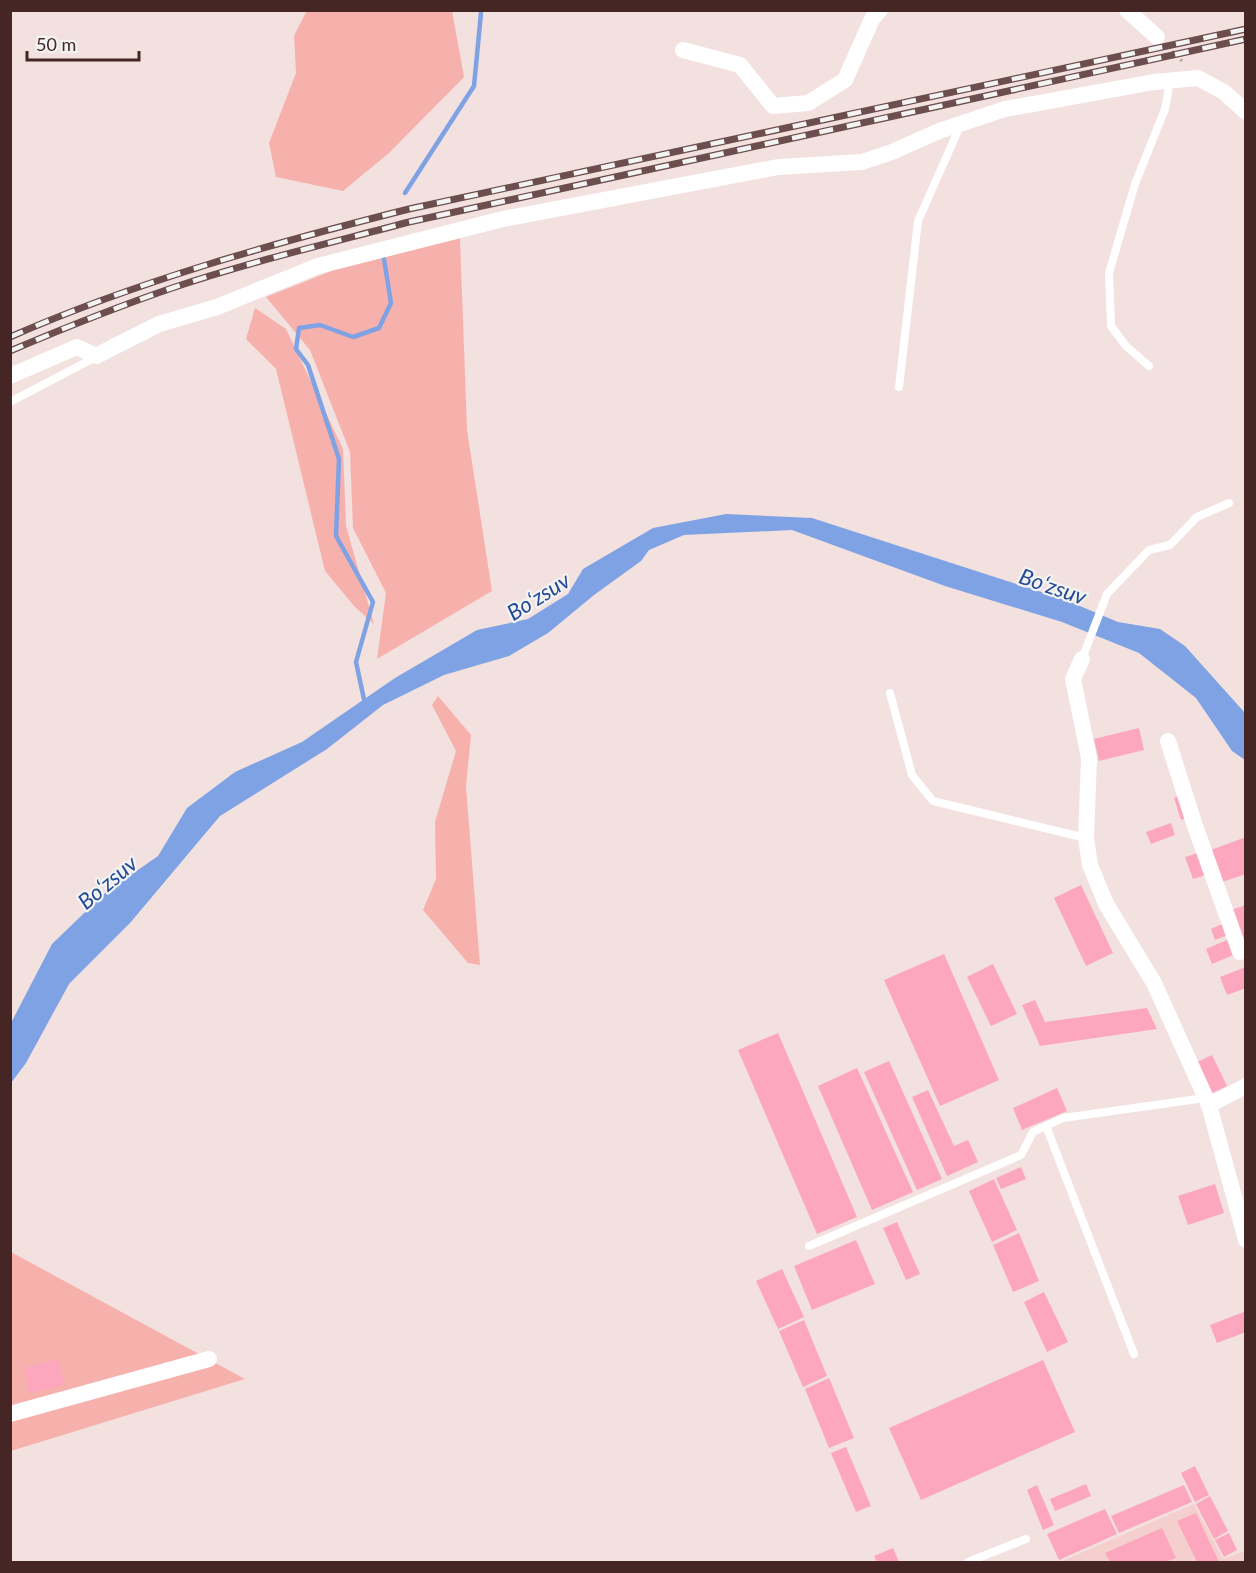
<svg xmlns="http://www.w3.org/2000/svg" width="1256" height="1573" viewBox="0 0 1256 1573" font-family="Lato,sans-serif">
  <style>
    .built { fill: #f5cfcd }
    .green { fill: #f7b1ad }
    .water { fill: #7ea2e3 }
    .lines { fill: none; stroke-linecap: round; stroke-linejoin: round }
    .stream { stroke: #7ea2e3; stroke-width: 4.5 }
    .building { fill: #fca7be }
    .path { stroke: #9f8685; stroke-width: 3; stroke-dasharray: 1.5 4.5; stroke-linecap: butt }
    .lane { stroke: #fff; stroke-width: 8 }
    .street { stroke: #fff; stroke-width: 16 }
    .rail-casing { stroke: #6b4e4d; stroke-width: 7 }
    .rail { stroke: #f3f3f3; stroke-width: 4.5; stroke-dasharray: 14; stroke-linecap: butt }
    .labels { text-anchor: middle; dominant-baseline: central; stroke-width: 4.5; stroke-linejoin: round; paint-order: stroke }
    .water-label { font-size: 22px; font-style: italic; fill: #234a97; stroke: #f3f3f3 }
  </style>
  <rect width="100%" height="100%" fill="#f3e1e0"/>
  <polygon class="built" points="1194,1504 1223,1559 1245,1551 1245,1562 1060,1562"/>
  <g class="green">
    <polygon points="307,10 452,11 464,77 389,153 343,191 276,177 269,143 296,73 294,36"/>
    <polygon points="460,238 467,430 492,591 377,659 386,593 353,528 350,452 310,350 266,297 334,270"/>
    <polygon points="255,308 286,329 343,449 346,526 374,624 355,607 325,571 276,369 246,339"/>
    <polygon points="438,696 471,735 466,786 480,965 468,963 423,910 436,879 435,822 456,751 432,705"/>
    <polygon points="11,1252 245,1379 11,1451"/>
  </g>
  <polygon class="water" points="726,514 812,518 1063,599 1118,622 1160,629 1185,646 1245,713 1245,760 1232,751 1196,698 1139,653 1062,622 945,586 792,530 684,535 649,550 641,561 594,595 548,633 509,656 444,675 383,705 327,749 220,816 130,923 69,984 26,1063 11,1083 11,1023 52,944 105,893 158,856 187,808 235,772 302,742 395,678 477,630 528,619 568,594 583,569 653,528"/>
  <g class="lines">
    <g class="stream">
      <polyline points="405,193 474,86 481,13"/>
      <polyline points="365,704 356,662 373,602 336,536 339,459 308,365 296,349 299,328 320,325 353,337 379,328 391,303 384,259"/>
    </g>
  </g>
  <g class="building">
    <polygon points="1139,728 1144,750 1099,761 1094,739"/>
    <polygon points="1179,796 1187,818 1181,820 1174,798"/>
    <polygon points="1171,823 1175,835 1151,844 1146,832"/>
    <polygon points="1246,837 1246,874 1222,882 1211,850"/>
    <polygon points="1198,853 1206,875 1193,879 1185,857"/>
    <polygon points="1081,885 1113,953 1086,966 1054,898"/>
    <polygon points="1246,905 1246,947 1231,910"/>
    <polygon points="1224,923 1228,935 1215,940 1211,929"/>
    <polygon points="1229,939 1236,954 1212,964 1206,949"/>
    <polygon points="944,954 999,1080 940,1106 884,980"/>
    <polygon points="993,964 1017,1014 991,1026 967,977"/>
    <polygon points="1246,967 1246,988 1227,995 1220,977"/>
    <polygon points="1035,1000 1045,1022 1147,1008 1157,1029 1040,1046 1022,1005"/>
    <polygon points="778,1033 857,1217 817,1234 738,1050"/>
    <polygon points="1212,1055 1227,1086 1212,1093 1197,1062"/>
    <polygon points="889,1061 942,1179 917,1190 864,1072"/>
    <polygon points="857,1068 913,1192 872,1210 818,1086"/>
    <polygon points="1057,1088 1067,1111 1022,1130 1013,1108"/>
    <polygon points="928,1090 954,1146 968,1140 978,1162 947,1176 912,1097"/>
    <polygon points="1021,1167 1026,1179 1001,1189 996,1178"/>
    <polygon points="994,1179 1017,1230 992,1242 969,1191"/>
    <polygon points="1215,1184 1224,1213 1188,1225 1178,1196"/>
    <polygon points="897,1222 920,1274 906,1280 883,1228"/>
    <polygon points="1019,1233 1039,1281 1013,1292 993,1245"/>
    <polygon points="856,1240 875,1284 812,1310 794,1266"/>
    <polygon points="782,1269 804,1317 778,1329 756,1281"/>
    <polygon points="1044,1292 1068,1342 1047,1352 1024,1302"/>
    <polygon points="1246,1311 1246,1332 1217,1343 1210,1325"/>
    <polygon points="804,1320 827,1376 803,1387 779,1331"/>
    <polygon points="58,1359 64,1385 30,1393 24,1368"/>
    <polygon points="1043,1360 1075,1432 921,1500 889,1428"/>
    <polygon points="829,1378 854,1438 829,1448 805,1389"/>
    <polygon points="846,1447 871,1506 856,1512 831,1453"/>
    <polygon points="1195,1466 1209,1495 1195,1502 1181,1473"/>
    <polygon points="1086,1484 1091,1496 1055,1511 1050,1499"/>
    <polygon points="1037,1485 1054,1525 1043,1530 1027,1490"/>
    <polygon points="1184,1485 1192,1502 1119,1533 1111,1516"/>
    <polygon points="1210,1496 1228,1531 1214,1539 1196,1504"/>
    <polygon points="1105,1509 1117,1534 1059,1560 1047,1534"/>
    <polygon points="1196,1513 1219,1562 1197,1562 1177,1521"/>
    <polygon points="1162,1528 1176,1558 1165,1562 1110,1562 1105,1553"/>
    <polygon points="1229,1533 1237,1550 1224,1557 1215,1540"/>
    <polygon points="893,1548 899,1562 877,1562 874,1556"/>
  </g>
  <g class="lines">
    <polyline class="path" points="1168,47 1184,63"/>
    <g class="lane">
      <polyline points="1149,366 1126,346 1111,326 1109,273 1135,184 1165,109 1170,81"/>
      <polyline points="899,387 918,221 961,124"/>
      <polyline points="10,402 96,357"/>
      <polyline points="1082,659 1107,594 1149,550 1170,545 1197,517 1229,503"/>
      <polyline points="890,693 912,775 933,801 1086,838"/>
      <polyline points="1046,1126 1134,1354"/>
      <polyline points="809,1246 1021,1155 1033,1132 1063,1118 1205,1098"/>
      <polyline points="968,1562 1026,1539"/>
    </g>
    <g class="street">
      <polyline points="1127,10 1157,37"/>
      <polyline points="683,50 740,65 773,106 808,103 845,80 872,19 880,10"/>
      <polyline points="10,376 77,347 96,356 159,324 217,307 318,266 503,219 778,167 862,162 892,152 939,131 1005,109 1154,82 1198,78 1224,92 1246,112"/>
      <polyline points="1082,659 1073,679 1089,758 1086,838 1090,865 1106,904 1154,983 1209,1105 1246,1240"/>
      <polyline points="1168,741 1194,823 1240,952 1246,950"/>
      <polyline points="1209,1105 1246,1086"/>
      <polyline points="10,1414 209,1359"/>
    </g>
    <g class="rail-casing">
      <g id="rail">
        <path d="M10,337C138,281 274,243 409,209L1246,29"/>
        <path d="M10,351C64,328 117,307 172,288C249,262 330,243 409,222L1246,39"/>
      </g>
    </g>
    <use href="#rail" class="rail"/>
  </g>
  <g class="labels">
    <g class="water-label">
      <text transform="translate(1053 586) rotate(19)">Boʻzsuv</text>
      <text transform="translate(538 596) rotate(-32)">Boʻzsuv</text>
      <text transform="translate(107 882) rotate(-40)">Boʻzsuv</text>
    </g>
  </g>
  <rect width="1256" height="1573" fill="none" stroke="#462625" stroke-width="24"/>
  <path d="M27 51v9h112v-9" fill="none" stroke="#462625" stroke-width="3"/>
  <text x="36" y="51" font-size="18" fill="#462625" stroke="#f3f3f3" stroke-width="4.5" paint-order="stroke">50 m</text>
</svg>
